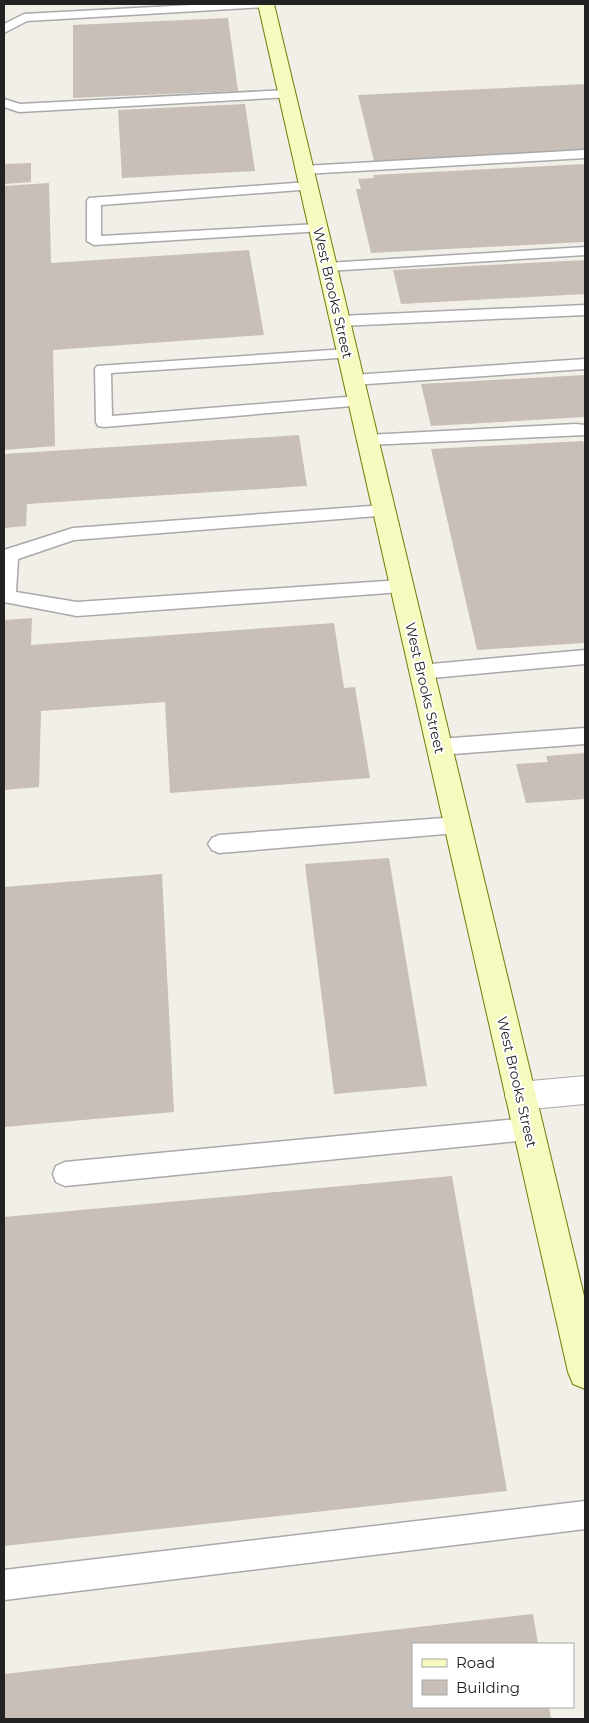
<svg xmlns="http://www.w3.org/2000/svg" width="589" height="1723" viewBox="0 0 589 1723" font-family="Montserrat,sans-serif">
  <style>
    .building { fill: #c7bfb8 }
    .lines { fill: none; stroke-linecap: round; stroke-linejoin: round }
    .lane-casing { stroke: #a9a9a9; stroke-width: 3 }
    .street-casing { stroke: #a9a9a9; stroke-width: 2 }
    .secondary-casing { stroke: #707d05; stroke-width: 2 }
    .lane { fill: #fff; fill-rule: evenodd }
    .street { fill: #fff; fill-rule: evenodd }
    .secondary { fill: #f7fabf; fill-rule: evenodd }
    .labels { text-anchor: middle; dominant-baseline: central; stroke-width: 4; stroke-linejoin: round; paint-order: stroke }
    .street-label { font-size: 14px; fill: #222; stroke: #fff }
  </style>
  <rect width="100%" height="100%" fill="#f2efe9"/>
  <g class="building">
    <polygon points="228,18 238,91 73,98 73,25"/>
    <polygon points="585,84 585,150 374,161 358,95"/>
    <polygon points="245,104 255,171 122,178 118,110"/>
    <polygon points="31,163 31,182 4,184 4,164"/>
    <polygon points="585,164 585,242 371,253 356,189 361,189 358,179 374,178 373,175"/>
    <polygon points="49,183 51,263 249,250 264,335 53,350 55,446 4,450 4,186"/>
    <polygon points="585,260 585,294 401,304 393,270"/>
    <polygon points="585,375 585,417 431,426 421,384"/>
    <polygon points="299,435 307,486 27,504 26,526 4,528 4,454"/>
    <polygon points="583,441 585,447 585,643 477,650 431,449"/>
    <polygon points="32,618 31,645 334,623 344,688 355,687 370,778 170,793 165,702 41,711 39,787 4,790 4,620"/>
    <polygon points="585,753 585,799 526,803 516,764 548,762 546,756"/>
    <polygon points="389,858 427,1086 334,1094 305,864"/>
    <polygon points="162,874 174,1112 4,1127 4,887"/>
    <polygon points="452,1176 507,1491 4,1546 4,1217"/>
    <polygon points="533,1614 538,1644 413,1644 413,1707 549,1707 551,1719 4,1719 4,1674"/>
  </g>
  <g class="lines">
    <g class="lane-casing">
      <g id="lane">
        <polygon points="210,4 272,4 266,7 27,21 4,33 4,24 24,14"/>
        <polygon points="287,90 293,94 291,97 19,112 4,107 4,99 20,104"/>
        <polygon points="585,150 585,158 304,174 297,170 304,166"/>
        <polygon points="308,182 315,186 313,189 101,205 101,236 318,224 325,228 323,231 94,245 87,241 87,201 89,198"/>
        <polygon points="585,247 585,255 327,271 320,267 327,263"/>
        <polygon points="585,305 585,315 340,326 332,321 340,316"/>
        <polygon points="347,349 353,351 355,354 353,357 111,373 112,416 358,396 364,397 366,401 364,405 104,427 98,426 96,422 95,369 97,366"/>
        <polygon points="585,359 585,369 353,385 345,380 353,375"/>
        <polygon points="576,424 585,425 585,435 367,445 361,444 359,440 361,436 367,435"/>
        <polygon points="384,505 390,507 393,511 390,515 74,540 18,559 16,592 77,602 401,580 407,582 410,586 407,590 401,592 77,616 4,602 4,550 73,528"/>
        <polygon points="585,650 585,664 421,679 414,677 411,672 414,667 421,665"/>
        <polygon points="585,728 585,744 439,755 432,752 429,747 432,742 439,739"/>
        <polygon points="457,817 464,819 467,825 464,831 457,833 219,853 212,850 208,844 212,838 219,835"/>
        <polygon points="528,1118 537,1121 540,1129 537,1137 528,1140 65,1186 56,1182 53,1174 56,1166 65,1162"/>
        <polygon points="585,1501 585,1529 4,1600 4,1570"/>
      </g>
    </g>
    <g class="street-casing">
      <polygon id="street" points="585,1076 585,1104 520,1110 509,1106 505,1096 509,1086 520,1082"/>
    </g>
    <g class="secondary-casing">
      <polygon id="secondary" points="258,4 274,4 585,1300 585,1389 573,1384 568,1372"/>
    </g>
    <use href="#lane" class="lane"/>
    <use href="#street" class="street"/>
    <use href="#secondary" class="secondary"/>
  </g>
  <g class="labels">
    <g class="street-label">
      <text transform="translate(333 293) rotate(77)">West Brooks Street</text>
      <text transform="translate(425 688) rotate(77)">West Brooks Street</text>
      <text transform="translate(517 1082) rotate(77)">West Brooks Street</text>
    </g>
  </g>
  <rect width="589" height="1723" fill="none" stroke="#222222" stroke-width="10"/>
  <rect x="412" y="1643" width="162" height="65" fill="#ffffff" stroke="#a7a7a7"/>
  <rect x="422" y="1659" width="25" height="8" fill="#f7fabf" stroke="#a7a7a7"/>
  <text x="456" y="1668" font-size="15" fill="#222222">Road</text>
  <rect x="422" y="1680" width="25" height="15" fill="#c7bfb8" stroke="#a7a7a7"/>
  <text x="456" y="1693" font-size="15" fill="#222222">Building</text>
</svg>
